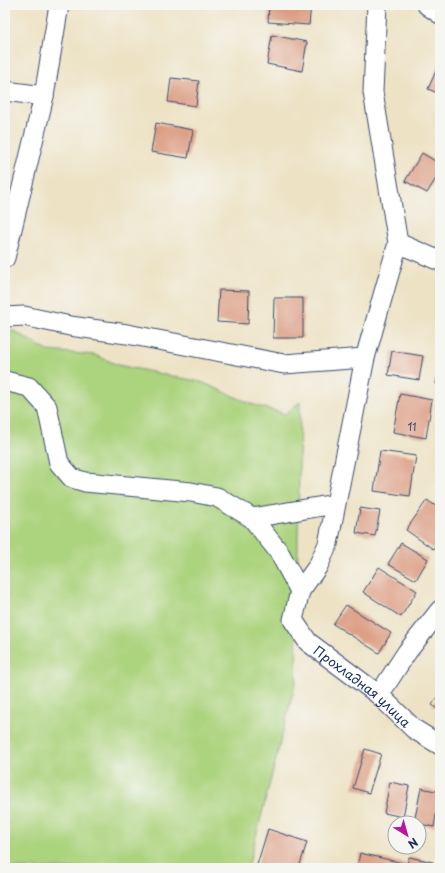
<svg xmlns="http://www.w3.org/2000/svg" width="445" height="873" viewBox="0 0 445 873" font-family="'Playpen Sans',sans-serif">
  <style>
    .green { fill: #acd37d; stroke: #64816e }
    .building { fill: #dc9d83 }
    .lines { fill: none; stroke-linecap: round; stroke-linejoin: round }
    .minor-casing { stroke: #3a4a6d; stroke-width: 21 }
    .minor { stroke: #fff; stroke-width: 19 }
    .labels { text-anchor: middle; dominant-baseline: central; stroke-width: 4; stroke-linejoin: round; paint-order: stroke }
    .number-label { font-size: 11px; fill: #4b4a67 }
    .street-label { font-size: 13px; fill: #1b2f5e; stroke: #f6f6f2 }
  </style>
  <rect width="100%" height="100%" fill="#f6f6f2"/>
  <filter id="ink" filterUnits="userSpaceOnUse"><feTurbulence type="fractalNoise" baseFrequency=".025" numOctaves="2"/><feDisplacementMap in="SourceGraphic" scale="8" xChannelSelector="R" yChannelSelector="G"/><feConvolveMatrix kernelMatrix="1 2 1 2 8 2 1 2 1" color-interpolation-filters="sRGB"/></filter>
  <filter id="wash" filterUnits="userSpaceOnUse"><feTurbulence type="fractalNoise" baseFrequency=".012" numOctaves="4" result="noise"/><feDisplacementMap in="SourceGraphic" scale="16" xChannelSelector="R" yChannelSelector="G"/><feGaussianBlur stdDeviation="0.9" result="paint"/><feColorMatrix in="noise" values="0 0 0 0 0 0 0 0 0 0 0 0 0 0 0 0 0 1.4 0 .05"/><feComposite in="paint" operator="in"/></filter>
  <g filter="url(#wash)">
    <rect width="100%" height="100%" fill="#ede2c4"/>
    <polygon class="green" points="5,329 14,331 48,351 95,355 118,365 201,382 254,405 285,414 300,402 296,681 248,868 5,868"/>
    <g id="blocks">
      <g class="building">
        <polygon points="269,5 311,5 309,25 268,22"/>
        <polygon points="272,35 307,42 302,71 267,64"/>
        <polygon points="440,62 440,94 428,89"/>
        <polygon points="171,78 199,81 196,106 168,102"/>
        <polygon points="156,123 193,130 188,158 151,152"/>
        <polygon points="422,153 440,164 440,172 427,193 405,181"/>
        <polygon points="219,290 249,291 248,324 217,322"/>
        <polygon points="274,298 303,298 303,338 273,338"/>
        <polygon points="392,351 423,356 419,380 388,375"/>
        <polygon points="439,368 440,368 440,385 436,384"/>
        <polygon points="400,394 432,400 426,438 393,432"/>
        <polygon points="380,451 416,456 410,496 374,491"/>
        <polygon points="427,500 440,509 440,539 433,549 406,530"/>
        <polygon points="360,508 380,511 375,536 356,533"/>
        <polygon points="401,543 428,559 416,580 388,564"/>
        <polygon points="379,567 417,591 401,617 363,592"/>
        <polygon points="346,605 391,633 379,653 333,624"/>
        <polygon points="440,694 440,711 432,705"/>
        <polygon points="365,749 381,754 369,793 353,788"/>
        <polygon points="390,782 409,786 403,817 384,813"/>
        <polygon points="421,788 440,792 434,827 414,823"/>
        <polygon points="268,829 307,842 299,868 256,868"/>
        <polygon points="360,853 407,864 409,857 433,862 432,868 357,868"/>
      </g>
    </g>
  </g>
  <g filter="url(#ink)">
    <use href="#blocks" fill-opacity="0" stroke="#3a4a6d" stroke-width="1"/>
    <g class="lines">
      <g class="minor-casing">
        <g id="minor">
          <path id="s1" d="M377,5L373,92L398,243L365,358L328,544L318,566L300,591L293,620L308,642L379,695L414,729L440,745"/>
          <polyline points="427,5 440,14"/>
          <polyline points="5,91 44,96"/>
          <polyline points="398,243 440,261"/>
          <polyline points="5,258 44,96 59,5"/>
          <polyline points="5,317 24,316 70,326 127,334 284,364 365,358"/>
          <polyline points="5,381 29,387 47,407 59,463 72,478 85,482 191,492 217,497 252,518 279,552 300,591"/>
          <polyline points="252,518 335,504"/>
          <polyline points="379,695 407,652 440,610"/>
        </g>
      </g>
      <use href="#minor" class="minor"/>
    </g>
  </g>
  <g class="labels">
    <g class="number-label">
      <text x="412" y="426">11</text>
    </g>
    <g class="street-label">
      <text stroke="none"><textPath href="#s1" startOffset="731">Прохладная улица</textPath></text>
    </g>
  </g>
  <rect width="445" height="873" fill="none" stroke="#f6f6f2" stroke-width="20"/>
  <g transform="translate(407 835) rotate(143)"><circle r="19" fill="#f6f6f2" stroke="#9ea6b7"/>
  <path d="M0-3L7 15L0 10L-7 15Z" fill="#b5179e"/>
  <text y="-6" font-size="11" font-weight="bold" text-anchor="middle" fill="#1b2f5e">N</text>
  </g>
</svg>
